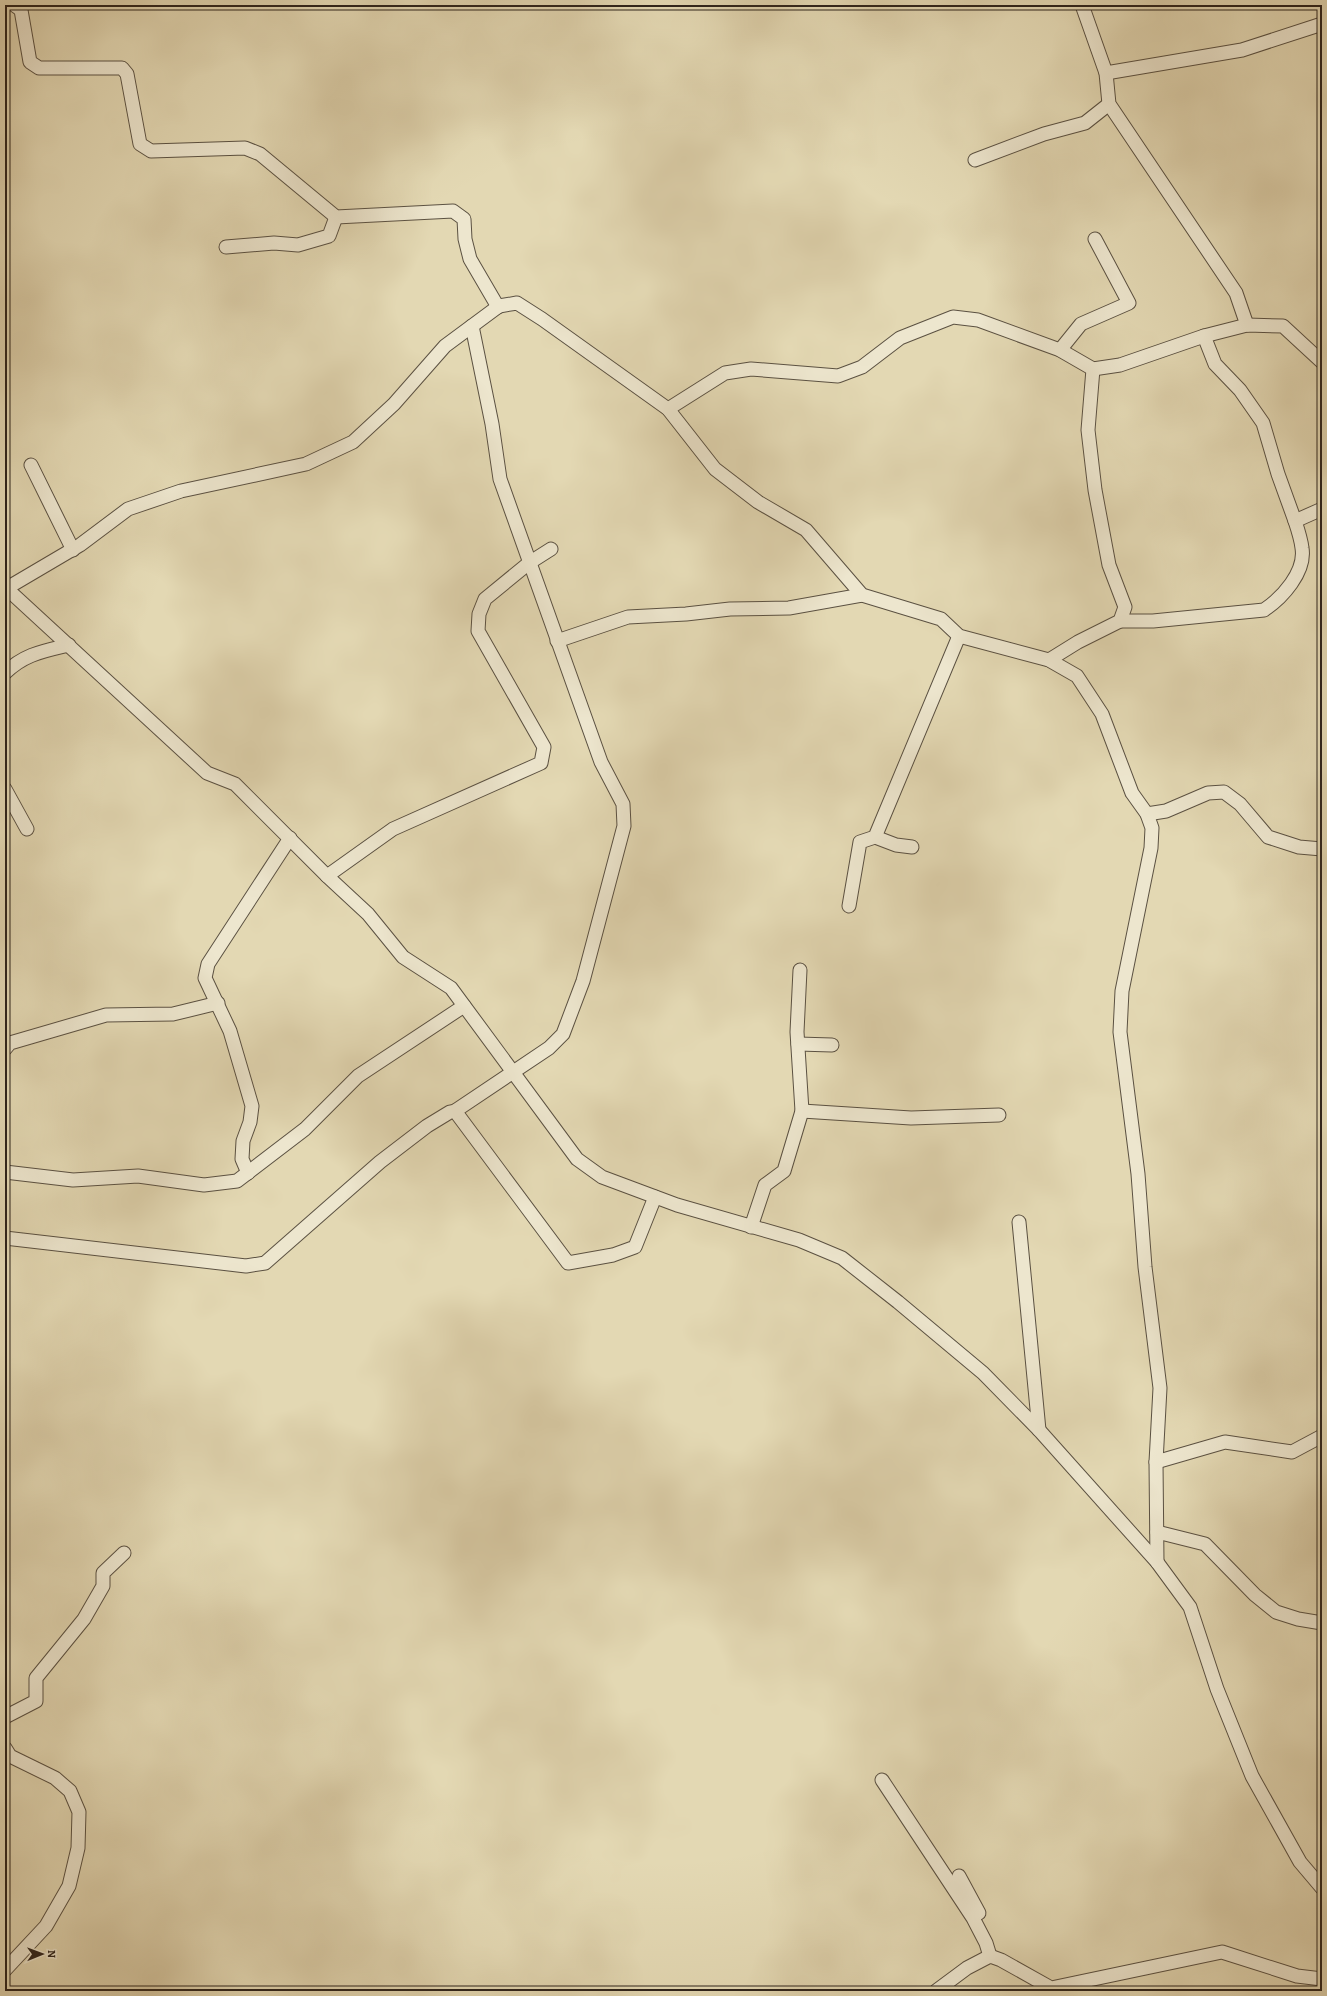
<svg xmlns="http://www.w3.org/2000/svg" width="1327" height="1996" viewBox="0 0 1327 1996" font-family="Alegreya,serif">
  <style>
    .lines { fill: none; stroke-linecap: round; stroke-linejoin: round }
    .minor-casing { stroke: #5b5142; stroke-width: 15 }
    .minor { stroke: #ede6ce; stroke-width: 13 }
  </style>
  <rect width="100%" height="100%" fill="#e3d8b3"/>
  <filter id="stains"><feTurbulence type="fractalNoise" baseFrequency=".005" numOctaves="4"/><feColorMatrix values="0 0 0 0 .2 0 0 0 0 .09 0 0 0 0 .02 0 0 0 .5 -.17"/></filter>
  <radialGradient id="worn" r=".72"><stop offset=".6" stop-color="#630" stop-opacity="0"/><stop offset="1" stop-color="#630" stop-opacity=".3"/></radialGradient>
  <g class="lines">
    <g class="minor-casing">
      <g id="minor">
        <polyline points="14,5 21,10 30,62 39,68 122,68 127,74 140,144 151,151 245,148 260,154 336,217 453,211 464,219 465,239 470,259 498,307"/>
        <polyline points="1082,5 1106,73 1109,104 1236,293 1247,325"/>
        <polyline points="1106,73 1242,50 1322,24"/>
        <polyline points="975,160 1044,134 1085,123 1109,104"/>
        <polyline points="226,247 274,243 298,245 329,236 336,217"/>
        <polyline points="1204,336 1215,364 1240,390 1263,423 1278,474 1295,521 1322,509"/>
        <polyline points="1060,350 1081,324 1129,303 1095,239"/>
        <polyline points="668,409 725,373 751,369 838,376 862,367 900,338 953,317 978,320 1060,350 1093,369 1120,365 1204,336 1247,325 1283,326 1322,362"/>
        <polyline points="31,465 73,550"/>
        <polyline points="5,587 207,773 235,784 327,876 368,914 403,957 451,988 577,1159 602,1177 677,1205 799,1240 842,1258 898,1302 983,1373 1039,1430 1157,1562 1190,1607 1217,1689 1252,1776 1300,1862 1322,1888"/>
        <polyline points="7,588 80,545 128,509 181,491 306,464 353,442 394,404 445,346 499,306 517,303 542,319 668,409 715,469 758,502 806,530 862,595 941,619 959,636 1049,660 1077,676 1102,714 1132,793 1147,814 1152,828 1151,848 1122,991 1120,1032 1138,1174 1145,1267 1160,1388 1156,1462 1157,1562"/>
        <path d="M1120,621H1153L1264,610C1282,598 1306,572 1302,548C1301,539 1298,530 1295,521"/>
        <polyline points="557,641 628,617 686,614 730,609 789,608 862,595"/>
        <polyline points="1049,660 1078,642 1120,621 1125,607 1109,565 1095,490 1088,430 1093,369"/>
        <path d="M5,673C24,654 44,651 69,645"/>
        <polyline points="5,789 27,829"/>
        <polyline points="1147,814 1166,811 1208,793 1224,792 1240,804 1268,837 1299,847 1322,849"/>
        <polyline points="875,837 896,845 912,847"/>
        <polyline points="327,876 393,829 541,763 544,747 478,631 479,614 485,599 529,563 551,549"/>
        <polyline points="849,906 860,842 875,837 959,636"/>
        <polyline points="798,1044 832,1045"/>
        <polyline points="5,1049 10,1043 106,1015 173,1014 218,1003"/>
        <polyline points="455,1111 568,1263 613,1255 635,1247 655,1197"/>
        <polyline points="802,1111 911,1118 999,1115"/>
        <polyline points="5,1172 73,1180 138,1176 204,1185 237,1181 305,1129 358,1076 464,1006"/>
        <polyline points="248,1173 242,1159 243,1141 250,1122 252,1106 230,1031 205,978 208,964 290,838"/>
        <polyline points="1019,1222 1039,1430"/>
        <polyline points="751,1227 765,1185 784,1171 802,1111 797,1032 800,970"/>
        <polyline points="5,1238 246,1266 265,1263 380,1162 427,1126 450,1112 455,1111 549,1048 563,1034 583,981 624,826 623,804 601,762 500,479 492,424 472,326"/>
        <polyline points="1156,1462 1225,1442 1292,1452 1322,1436"/>
        <polyline points="1157,1532 1205,1544 1255,1595 1276,1612 1298,1619 1322,1623"/>
        <polyline points="5,1717 36,1701 36,1678 84,1619 103,1586 103,1573 124,1553"/>
        <polyline points="5,1748 10,1756 55,1778 70,1791 79,1812 78,1848 69,1886 46,1926 5,1970"/>
        <polyline points="882,1780 973,1918 986,1943 990,1956"/>
        <polyline points="959,1876 979,1913"/>
        <polyline points="936,1991 967,1968 990,1956 1001,1960 1051,1988 1222,1952 1297,1976 1322,1979"/>
      </g>
    </g>
    <use href="#minor" class="minor"/>
  </g>
  <rect width="1327" height="1996" fill="none" stroke="#e3d8b3" stroke-width="20"/>
  <rect x="6" y="6" width="1315" height="1984" fill="none" stroke="#2e241c" stroke-width="2"/>
  <rect x="10" y="10" width="1307" height="1976" fill="none" stroke="#2e241c"/>
  <g transform="translate(42 1954) rotate(89)" stroke="#ede6ce" stroke-width="3" paint-order="stroke">
  <path d="M0-3L7 15L0 10L-7 15Z" fill="#2e241c"/>
  <text y="-6" font-size="11" font-weight="bold" text-anchor="middle" fill="#2e241c">N</text>
  </g>
  <rect width="100%" height="100%" filter="url(#stains)"/>
  <rect width="100%" height="100%" fill="url(#worn)"/>
</svg>
